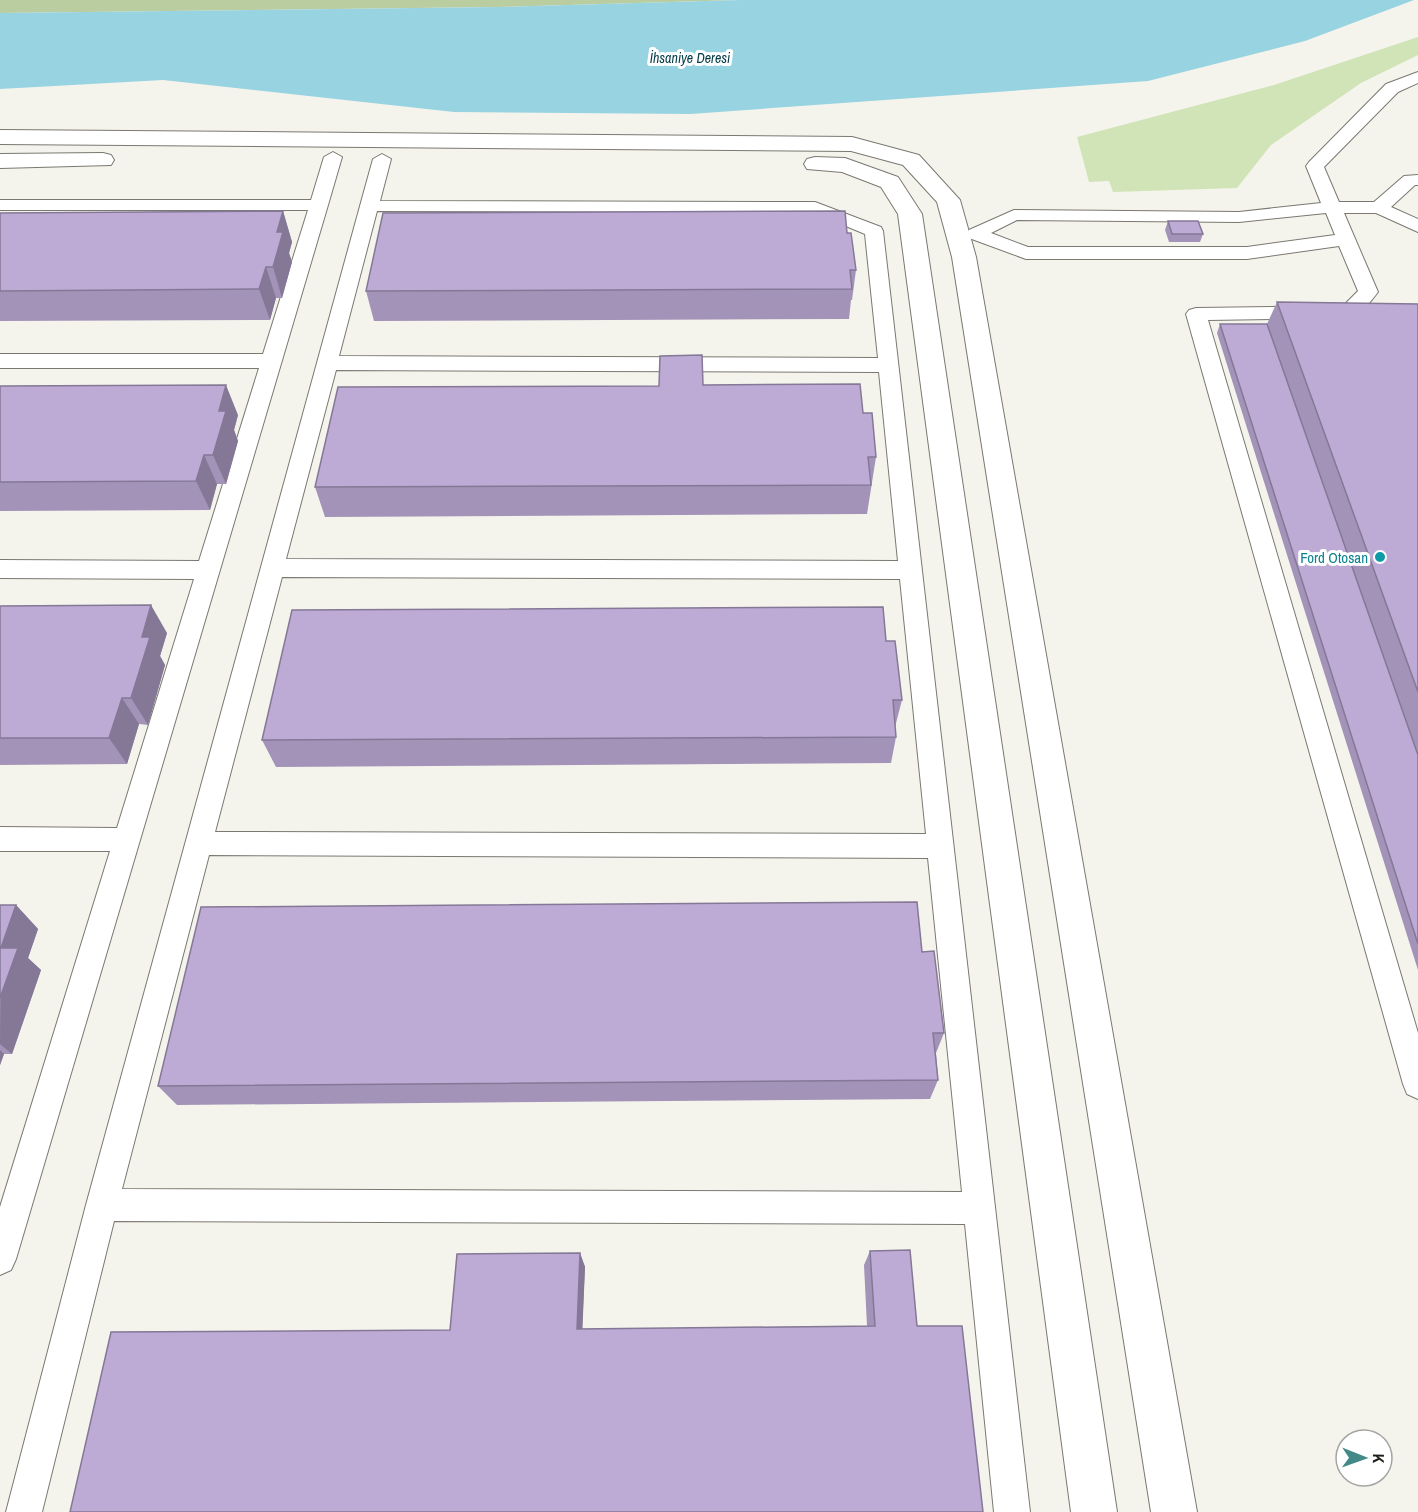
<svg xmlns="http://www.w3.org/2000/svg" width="1418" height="1512" viewBox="0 0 1418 1512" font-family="'Archivo Narrow',sans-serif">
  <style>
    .green { fill: #d0e4b7 }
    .forest { fill: #b9cda1 }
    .water { fill: #98d3e1 }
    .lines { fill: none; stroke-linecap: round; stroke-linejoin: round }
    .service-casing { stroke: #7a7871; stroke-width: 2 }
    .secondary-casing { stroke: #7a7871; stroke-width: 2 }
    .service { fill: #fff; fill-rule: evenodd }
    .secondary { fill: #fff; fill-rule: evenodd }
    .wall { fill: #a393b8 }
    .shaded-wall { fill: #847896 }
    .building { fill: #bdabd6; stroke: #847896; stroke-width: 1.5 }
    .culture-dot { fill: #0f9aa8; stroke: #fff; stroke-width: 2 }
    .labels { text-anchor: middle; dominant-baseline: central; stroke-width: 6; stroke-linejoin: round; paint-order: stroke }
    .far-water-label { font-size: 14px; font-style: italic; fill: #023b46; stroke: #fff }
    .culture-label { font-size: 15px; fill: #0d838f; stroke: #fff; text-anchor: end }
  </style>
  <rect width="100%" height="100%" fill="#f5f4ec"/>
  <polygon class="green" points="1418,37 1418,55 1361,83 1271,145 1237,188 1113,192 1109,181 1089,182 1077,137 1274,85"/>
  <polygon class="forest" points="0,0 740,0 497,7 0,13"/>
  <polygon class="water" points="740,0 1414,0 1305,41 1148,81 691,114 454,112 163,80 0,89 0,13 497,7"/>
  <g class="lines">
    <g class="service-casing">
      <g id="service">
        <path d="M1418,72V83L1398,92L1324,167L1339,202H1374L1404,176L1418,175V185H1415L1391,207L1418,219V232L1376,213H1344L1378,292C1371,302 1359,315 1348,318L1208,320L1418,1033V1099L1407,1094L1403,1084L1186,314L1189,310L1196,308L1343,306L1358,291L1339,246L1247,259H1026L969,238L967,234L969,230L1014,210L1239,212L1321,203L1306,166L1309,162L1386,84ZM1326,213L1335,235L1247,247H1028L991,233L1017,220L1239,222Z"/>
        <polygon points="333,152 342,157 328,205 16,1259 11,1270 0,1275 0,1207 110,851 0,851 0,827 117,828 194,579 0,578 0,560 199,561 259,368 0,368 0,354 263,354 308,210 0,210 0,200 311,200 324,157"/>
        <path d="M382,154L391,159L380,201L815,202L881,227L883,231L1030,1512H994L965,1224L114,1221L42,1512H6L86,1205L360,206L373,159ZM377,211L812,212L865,234L878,358L339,356ZM336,370L879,372L898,561L286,559ZM282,577L900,579L926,834L215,832ZM209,855L928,858L962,1192L122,1189Z"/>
      </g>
    </g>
    <g class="secondary-casing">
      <g id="secondary">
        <polygon points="0,130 852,137 919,155 960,200 976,257 1197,1512 1151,1512 952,257 937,202 903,165 851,151 0,144"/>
        <polygon points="103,153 111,155 114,160 111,165 0,168 0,154"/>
        <polygon points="815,157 845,158 898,177 922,214 1117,1512 1071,1512 898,214 881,187 842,172 807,169 804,164 807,159"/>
      </g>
    </g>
    <use href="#service" class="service"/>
    <use href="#secondary" class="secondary"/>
  </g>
  <g class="wall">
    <polygon points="283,211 292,242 289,253 292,262 282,298 276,298 270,320 0,321 0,213"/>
    <polygon points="1168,221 1203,234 1200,242 1169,242 1165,230"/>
    <polygon points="847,233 856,270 852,300 851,300 849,319 374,321 366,291"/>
    <polygon points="1277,302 1418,304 1418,970 1217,333 1220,324 1267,324"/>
    <polygon points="703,385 863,413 876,457 867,514 325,517 315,487 659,386"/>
    <polygon points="0,386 238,415 234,430 238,441 226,484 217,484 210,510 0,511"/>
    <polygon points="0,606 167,633 160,656 165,665 148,725 139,724 127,764 0,765"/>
    <polygon points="886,641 902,700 895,727 896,737 891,763 276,767 262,740"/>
    <polygon points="0,905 16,905 38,929 28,958 41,970 12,1054 4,1054 0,1065"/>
    <polygon points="922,952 944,1033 936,1053 938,1080 930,1099 177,1105 158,1086"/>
    <polygon points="910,1250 917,1326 962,1326 983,1512 70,1512 111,1332 450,1330 457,1254 580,1253 585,1267 582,1329 867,1326 864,1265 870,1251"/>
  </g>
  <g class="shaded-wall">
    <polygon points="283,211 292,242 289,253 292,262 282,298 273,267 277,232"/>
    <polygon points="266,267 276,298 270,320 259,289"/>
    <polygon points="226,385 238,415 234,430 238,441 226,484 213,455 219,411"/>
    <polygon points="204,455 217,484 210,510 196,481"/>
    <polygon points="151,605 167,633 160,656 165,665 148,725 131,698 142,637"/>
    <polygon points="122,698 139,724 127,764 109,738"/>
    <polygon points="16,905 38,929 28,958 41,970 12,1054 0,1044 1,948"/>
    <polygon points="0,1050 4,1054 0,1065"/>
    <polygon points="580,1253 585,1267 582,1340 577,1329"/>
  </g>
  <g class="building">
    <polygon points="283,211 277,232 283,232 273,267 266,267 259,289 0,291 0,213"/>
    <polygon points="845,211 847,233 851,233 856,270 850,270 852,289 366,291 383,213"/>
    <polygon points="1168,221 1198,221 1203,234 1172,234"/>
    <polygon points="1277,302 1418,304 1418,692"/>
    <polygon points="1220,324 1267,324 1418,755 1418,944"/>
    <polygon points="702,355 703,385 860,384 863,413 872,413 876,457 868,457 871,485 315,487 338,387 659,386 660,356"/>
    <polygon points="226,385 219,411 226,411 213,455 204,455 196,481 0,482 0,386"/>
    <polygon points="151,605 142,637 150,637 131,698 122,698 109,738 0,738 0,606"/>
    <polygon points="883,607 886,641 895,641 902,700 893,700 896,737 262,740 292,610"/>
    <polygon points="917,902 922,952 934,951 944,1033 933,1033 938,1080 158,1086 201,907"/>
    <polygon points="0,905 16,905 1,948 18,948 0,998"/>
    <polygon points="910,1250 917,1326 962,1326 983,1512 70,1512 111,1332 450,1330 457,1254 580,1253 577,1329 875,1326 870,1251"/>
  </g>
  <circle class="culture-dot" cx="1380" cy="557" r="6"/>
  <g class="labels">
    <g class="far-water-label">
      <text x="690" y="58">İhsaniye Deresi</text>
    </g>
    <g class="culture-label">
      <text x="1368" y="557">Ford Otosan</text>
    </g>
  </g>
  <g transform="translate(1364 1458) rotate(91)"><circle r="28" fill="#ffffff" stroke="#a5a5a3" stroke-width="1.5"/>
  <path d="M0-4.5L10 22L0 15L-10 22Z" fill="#428a88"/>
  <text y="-9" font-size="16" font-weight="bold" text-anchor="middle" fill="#1e1d1a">K</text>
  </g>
</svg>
